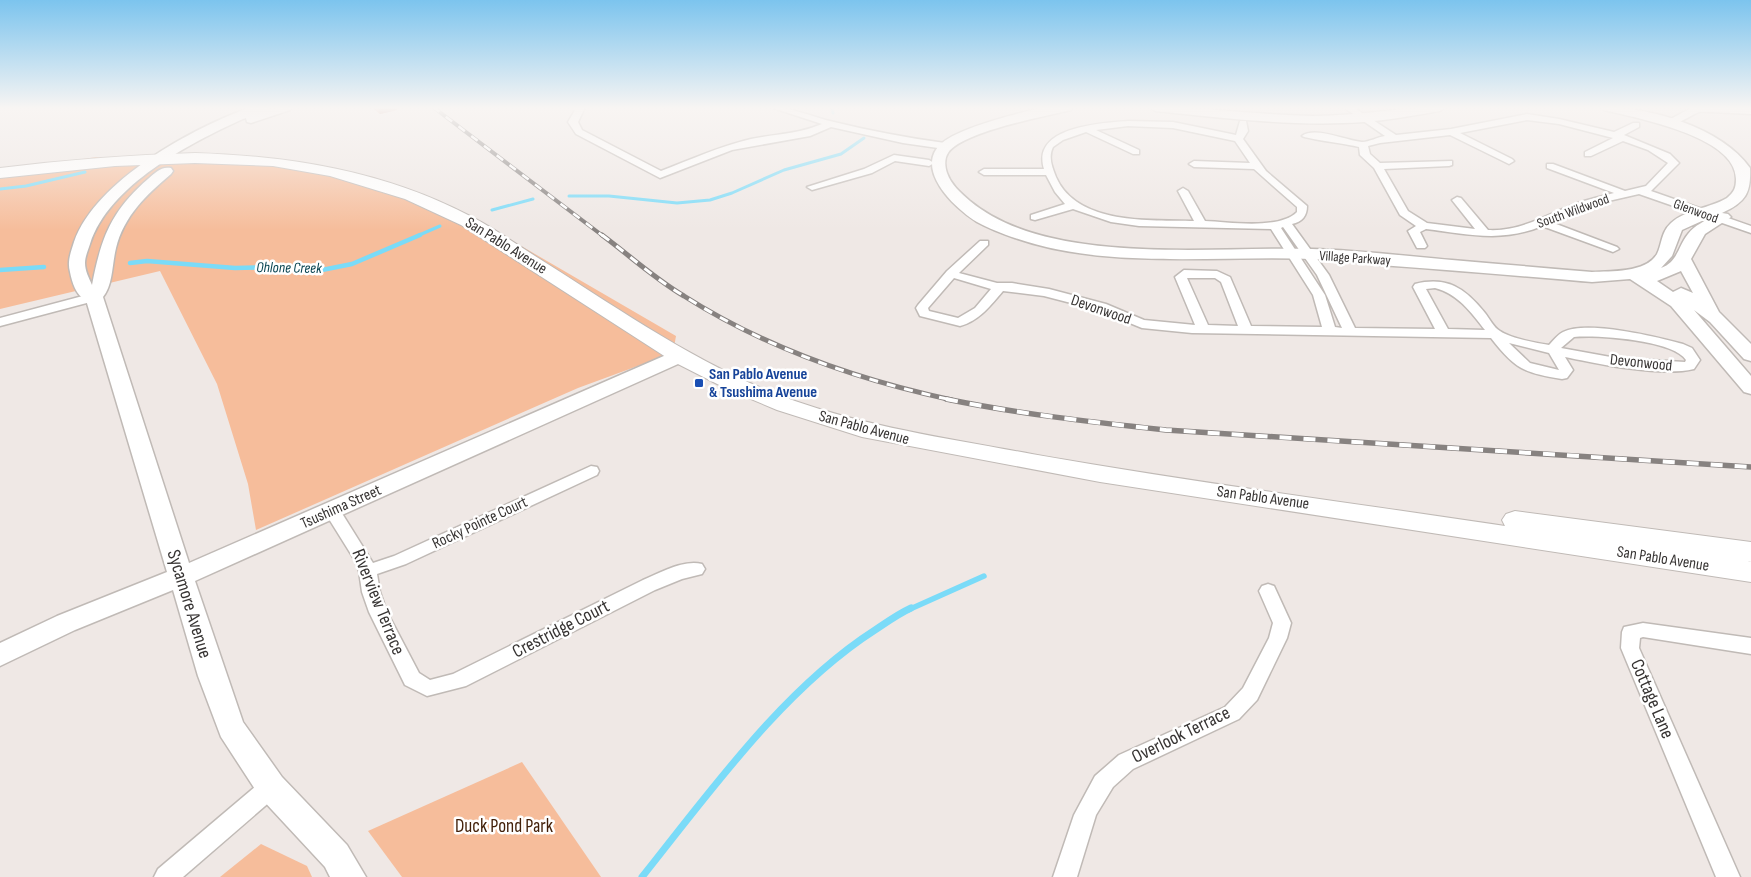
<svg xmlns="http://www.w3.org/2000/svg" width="1751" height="877" viewBox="0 0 1751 877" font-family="'Sofia Sans Condensed',sans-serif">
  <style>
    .green { fill: #f6bd9b }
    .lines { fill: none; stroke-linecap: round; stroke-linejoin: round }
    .stream-far3 { stroke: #7adbf8; stroke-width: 3 }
    .stream-far2 { stroke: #7adbf8; stroke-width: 4.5 }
    .stream-far1 { stroke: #7adbf8; stroke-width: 5.5 }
    .stream { stroke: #7adbf8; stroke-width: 7 }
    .street-casing { stroke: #c0bab6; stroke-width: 3 }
    .secondary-casing { stroke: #c0bab6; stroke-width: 3 }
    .primary-casing { stroke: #c0bab6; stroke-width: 2 }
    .street { fill: #fff; fill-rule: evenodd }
    .secondary { fill: #fff; fill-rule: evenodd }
    .primary { fill: #fff; fill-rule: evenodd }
    .rail-far2-casing { stroke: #878280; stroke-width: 4 }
    .rail-far1-casing { stroke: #878280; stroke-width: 5 }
    .rail-casing { stroke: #878280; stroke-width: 5.5 }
    .rail-far2 { stroke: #fff; stroke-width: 2.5; stroke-dasharray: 8; stroke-linecap: butt }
    .rail-far1 { stroke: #fff; stroke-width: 3; stroke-dasharray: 9; stroke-linecap: butt }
    .rail { stroke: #fff; stroke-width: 4; stroke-dasharray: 12; stroke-linecap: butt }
    .wall { fill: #d8836b }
    .shaded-wall { fill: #b06a57 }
    .transit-dot { fill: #1a4fb4; stroke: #fff; stroke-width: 2 }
    .labels { text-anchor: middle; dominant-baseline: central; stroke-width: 5; stroke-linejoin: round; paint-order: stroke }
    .far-street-label { font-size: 14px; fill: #373433; stroke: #fff }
    .far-water-label { font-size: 15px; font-style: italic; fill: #003e4c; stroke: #fff }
    .street-label { font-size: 16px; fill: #373433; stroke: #fff }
    .transit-label { font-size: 16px; font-weight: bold; fill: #164399; stroke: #fff; text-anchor: start }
    .near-street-label { font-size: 19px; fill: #373433; stroke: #fff }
    .near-park-label { font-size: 19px; fill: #422009; stroke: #fff }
  </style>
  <rect width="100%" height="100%" fill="#efe8e5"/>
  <g class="green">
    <polygon points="194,156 256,156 373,177 461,211 676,336 673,353 578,388 256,530 248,484 217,384 160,271 0,309 0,173 96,157 158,160"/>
    <polygon points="522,762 601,877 402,877 368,831"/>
    <polygon points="261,844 307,866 312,877 220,877"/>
  </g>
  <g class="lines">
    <g class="stream-far3">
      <polyline points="832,107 833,113"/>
      <polyline points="0,189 26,186 85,172"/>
      <polyline points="569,196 609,196 677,203 710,200 732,193 784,170 841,154 864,138"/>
      <polyline points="492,210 533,199"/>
      <polyline points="417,236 440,226"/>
    </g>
    <g class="stream-far2">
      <polyline points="130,263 147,261 235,268 286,267 322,270 352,264 420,235"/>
      <polyline points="0,270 44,267"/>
    </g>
    <polyline class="stream-far1" points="908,610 984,576"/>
    <path class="stream" d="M642,877C710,792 783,689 875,630C887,622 898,614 911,608"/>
    <g class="street-casing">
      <g id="street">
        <path d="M577,107H585L578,122L582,130L661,171C690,160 720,146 751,139C775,134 799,134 822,124L770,107C792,107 812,117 834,122C871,131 908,138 945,143L950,146L945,149L903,143L831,127L810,136L732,150L660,178L576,134L568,122Z"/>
        <path d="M1343,107H1353L1396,135L1451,129L1527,114L1559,119L1614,132L1633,123H1639V127L1624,135L1670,154L1679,163L1651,191L1751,226V233L1639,194L1591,205L1551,222L1617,247L1619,249L1613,252L1542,226C1502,243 1467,234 1426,229L1420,232L1427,246L1425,248H1417L1408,231L1416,226L1400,215L1374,168L1360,155L1359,147C1349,144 1306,139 1302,136C1315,126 1347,141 1362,142C1369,142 1378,137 1385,136ZM1527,120L1559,124L1613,138L1585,152V156H1591L1623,141L1648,150L1668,163L1646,186L1625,191L1553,164H1547V168L1614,193C1604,196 1593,198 1584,201C1551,211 1524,232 1488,230L1461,198L1457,197L1452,200L1475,229L1427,223L1408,211L1384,169L1449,166L1452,165V161L1380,163L1370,154L1368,146L1380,143L1450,135L1509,164L1514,161L1512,159L1460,133Z"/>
        <path d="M1693,107L1751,108V114C1743,114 1702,111 1699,112C1690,115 1672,130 1663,123Z"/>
        <path d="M1128,121L1173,122L1236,135L1240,121H1246L1248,131L1243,139L1266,171L1307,206C1307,216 1302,222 1292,224L1329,275L1355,328L1435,329L1413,287L1415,284C1447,276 1465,288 1485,313C1489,318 1494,328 1500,331C1510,338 1536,343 1549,345C1553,341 1557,335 1563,332C1588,320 1657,337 1683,344L1692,348L1700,360L1694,369C1661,377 1598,364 1565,357L1573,370L1567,378L1562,379C1524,373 1515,369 1491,338L1192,333L1142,328L1098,310L1044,296L1003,291C991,305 979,321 960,326L920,316L916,308L918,305L947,271L980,241H988V245L959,273L997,283H1012L1049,289L1106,304L1144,320L1195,325L1175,277L1184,270L1217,271L1230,277L1251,326L1322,327L1313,295L1271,229L1139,226L1111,222L1073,209L1035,220L1031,219V215L1065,204L1055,192L1046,175H984L979,172L984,169H1044C1031,127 1100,123 1128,121ZM1128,126L1173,128L1235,141L1250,163L1194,161L1189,164L1194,167L1254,169L1297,207V212C1279,230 1229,222 1205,221L1188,191L1183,188L1178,191L1194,221C1150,220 1077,225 1056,177C1052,167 1048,157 1053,147L1063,140L1086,132L1133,154H1139V150L1096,130ZM1283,227L1317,275L1342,328L1335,327L1325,295L1281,228ZM954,278L991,289L975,308L958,318L929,311L928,308ZM1187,278H1215L1221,282L1238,326L1208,325ZM1435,288C1458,294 1471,312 1485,330L1448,329L1426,289ZM1574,337C1598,335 1673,340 1686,360L1685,362L1616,358L1561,348ZM1509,343L1549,353L1559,370L1530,363Z"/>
        <polygon points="894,155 929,160 934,163 929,166 895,161 872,173 812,190 807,187 864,169"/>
        <polygon points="94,293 100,297 98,300 0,326 0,318"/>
        <path d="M591,466L597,467L599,471L597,475L406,564L377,574L380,592L387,612L419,673L430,680L453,674L643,580C660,573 684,559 702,564L705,569L702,574L682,579L655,590L466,686L427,696L405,685L369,612L362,592L359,571L354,559L324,511L326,507H338L373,563L394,556Z"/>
        <polygon points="1268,584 1274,586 1291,623 1287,638 1257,700 1239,719 1133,769 1113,787 1096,815 1077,877 1053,877 1074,815 1095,776 1119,755 1225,707 1243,688 1269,638 1273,623 1259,591 1262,586"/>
        <polygon points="1643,623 1751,638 1751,654 1643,637 1640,638 1639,648 1740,877 1716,877 1621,648 1622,632 1624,627"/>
        <polygon points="271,777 279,780 282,787 279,794 183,877 154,877 158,869 263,780"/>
      </g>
    </g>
    <g class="secondary-casing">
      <g id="secondary">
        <path d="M251,107H269L268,109L292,107L290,110L251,123L247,122L246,118L243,119C190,143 109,185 90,244C88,250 85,257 85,263C85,271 89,278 92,285C101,238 111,211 148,179C155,173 161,166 171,168L173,171L171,174C146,195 124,216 116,248C112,264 113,285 103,297L189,563L673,352H687L690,356L687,360L195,581L243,722L282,777L347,845L366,877H330L325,867L260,797L221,737L198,676L173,590L75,630L0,666V643L57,616L167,572L86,300C76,296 72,282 70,272C67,261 71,252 74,242C96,180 193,128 251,107Z"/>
        <path d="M1044,107H1073L1071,110C1046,116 961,132 948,153C944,159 945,167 947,173C951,185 961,193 970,201C1049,267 1213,246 1312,249C1358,250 1405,256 1452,260C1499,264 1545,268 1592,272C1610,271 1646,273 1657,254C1662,244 1661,232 1671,223C1685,210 1710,208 1727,198C1734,192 1736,188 1736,179C1736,136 1636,118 1604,110L1602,107C1650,107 1721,127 1750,168C1751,193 1746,202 1722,213L1728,214L1731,217L1705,234L1691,259L1719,312L1751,344V361L1744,359L1710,322L1694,310L1751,376V394L1744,392L1671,306L1630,279L1592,282C1521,276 1451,270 1380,265C1358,263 1336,260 1313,259C1219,255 1105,270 1015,238C1003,234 988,228 977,222C954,208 913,168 942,143C961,127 1019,113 1044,107ZM1715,215C1705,221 1695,225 1688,234C1678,246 1678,262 1661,268L1672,256L1682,230ZM1681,271L1693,293L1681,288L1673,292L1657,281Z"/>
        <path d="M1149,107C1204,107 1258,115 1313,116C1358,116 1402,107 1446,107L1440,111C1415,115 1390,120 1364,122C1295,127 1224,118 1155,111Z"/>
      </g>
    </g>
    <g class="primary-casing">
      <path id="primary" d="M195,153C291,156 384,171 470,216C492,227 513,242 535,256C618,308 701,368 795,401C873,428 951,439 1032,454C1189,482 1347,502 1505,526L1502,520L1506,514L1515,511L1751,542V562L1748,561L1751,562V582L1100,482L862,437L777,410L727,389L672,361L461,225L405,199L330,176L273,166L195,163L115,166L0,178V168C65,160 129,155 195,153Z"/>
    </g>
    <use href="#street" class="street"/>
    <use href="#secondary" class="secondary"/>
    <use href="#primary" class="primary"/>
    <g class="rail-far2-casing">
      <polyline id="rail-far2" points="433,107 603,236"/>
    </g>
    <g class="rail-far1-casing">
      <path id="rail-far1" d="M602,235C629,255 655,279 684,296C766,348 858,380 952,400"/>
    </g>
    <g class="rail-casing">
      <path id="rail" d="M946,399C1019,414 1092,422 1166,430L1751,467"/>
    </g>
    <use href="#rail-far2" class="rail-far2"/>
    <use href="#rail-far1" class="rail-far1"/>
    <use href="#rail" class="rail"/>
  </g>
  <polygon class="wall" points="371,107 396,107 397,110 380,114"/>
  <polygon class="shaded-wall" points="378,107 396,107 397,110 380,114"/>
  <linearGradient id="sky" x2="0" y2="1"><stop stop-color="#7cc4ee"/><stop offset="0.47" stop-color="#f8f5f3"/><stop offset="1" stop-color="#f8f5f3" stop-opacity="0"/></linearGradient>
  <rect width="1751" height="230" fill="url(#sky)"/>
  <rect class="transit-dot" x="694" y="378" width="10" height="10" rx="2.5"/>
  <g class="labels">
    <g class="far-street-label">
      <text transform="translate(1573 211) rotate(-20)">South Wildwood</text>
      <text transform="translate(1696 211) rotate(20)">Glenwood</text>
      <text transform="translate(1355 258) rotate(4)">Village Parkway</text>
    </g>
    <g class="far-water-label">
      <text transform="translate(289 268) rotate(1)">Ohlone Creek</text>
    </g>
    <g class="street-label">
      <text transform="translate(506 246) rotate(32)">San Pablo Avenue</text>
      <text transform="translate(1101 310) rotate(19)">Devonwood</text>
      <text transform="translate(1641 363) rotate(6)">Devonwood</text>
      <text transform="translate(864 428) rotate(15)">San Pablo Avenue</text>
      <text transform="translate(1263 498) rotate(8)">San Pablo Avenue</text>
      <text transform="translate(341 507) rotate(-24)">Tsushima Street</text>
      <text transform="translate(480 523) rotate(-25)">Rocky Pointe Court</text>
      <text transform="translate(1663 559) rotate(9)">San Pablo Avenue</text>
    </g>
    <g class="transit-label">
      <text x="709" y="374">San Pablo Avenue<tspan x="709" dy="18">&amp; Tsushima Avenue</tspan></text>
    </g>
    <g class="near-street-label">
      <text transform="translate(378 602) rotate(68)">Riverview Terrace</text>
      <text transform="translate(189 604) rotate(73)">Sycamore Avenue</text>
      <text transform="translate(561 629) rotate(-27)">Crestridge Court</text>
      <text transform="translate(1652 699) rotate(67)">Cottage Lane</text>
      <text transform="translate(1181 735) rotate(-26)">Overlook Terrace</text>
    </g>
    <g class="near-park-label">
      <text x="504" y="826">Duck Pond Park</text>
    </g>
  </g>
</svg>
